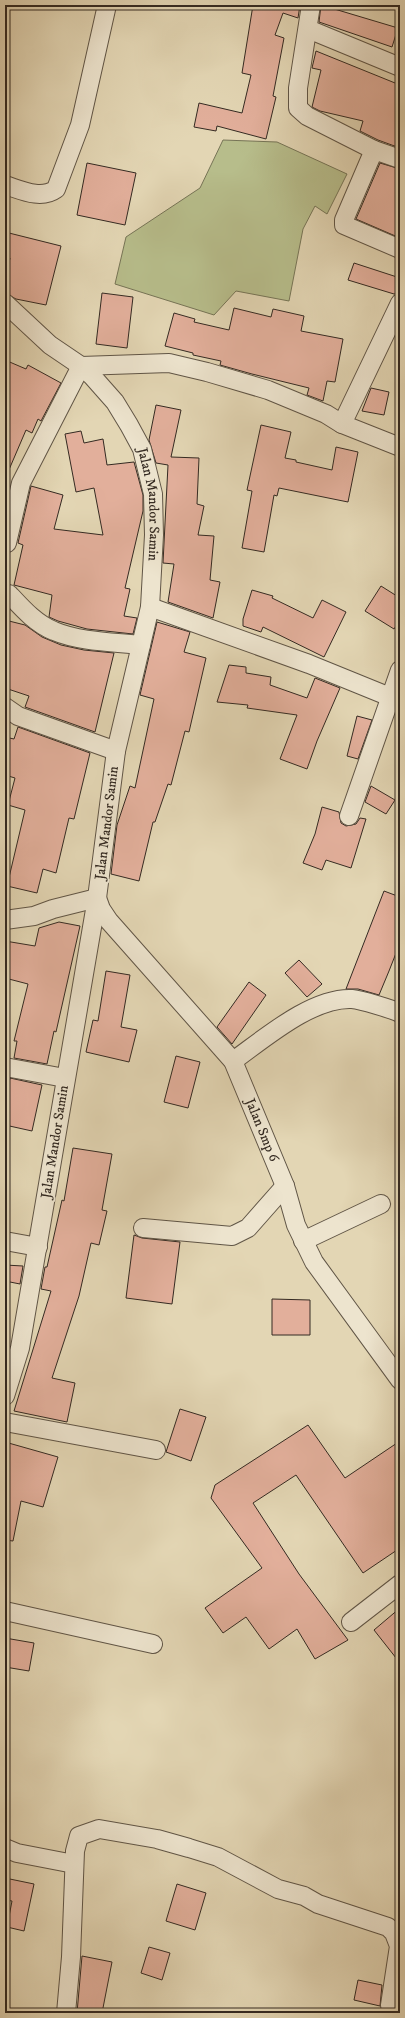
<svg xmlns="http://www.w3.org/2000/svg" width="405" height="2018" viewBox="0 0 405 2018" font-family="'IM FELL DW Pica',serif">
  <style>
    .green { fill: #b7bd8b; stroke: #767456 }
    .building { fill: #e2af9b; stroke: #342a22 }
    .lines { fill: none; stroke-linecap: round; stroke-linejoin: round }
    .street-casing { stroke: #605546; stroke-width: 20 }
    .street { stroke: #ede4ce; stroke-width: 18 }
    .labels { text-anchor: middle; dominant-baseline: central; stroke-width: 4; stroke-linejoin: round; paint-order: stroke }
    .street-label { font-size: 14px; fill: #342a22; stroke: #ede4ce }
  </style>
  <rect width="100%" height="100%" fill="#e3d6b4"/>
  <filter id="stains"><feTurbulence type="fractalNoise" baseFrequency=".005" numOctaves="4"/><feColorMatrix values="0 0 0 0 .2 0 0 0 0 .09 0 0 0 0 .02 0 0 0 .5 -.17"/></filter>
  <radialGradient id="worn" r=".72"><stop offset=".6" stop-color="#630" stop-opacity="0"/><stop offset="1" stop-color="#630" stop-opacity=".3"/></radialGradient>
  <polygon class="green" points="223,140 277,142 347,174 327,214 315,206 303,229 289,301 236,291 214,315 115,284 126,237 200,188"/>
  <g class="building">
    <polygon points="253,5 300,5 298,18 283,13 275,35 284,38 273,96 276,97 266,139 217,126 216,131 194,127 199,103 242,113 251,75 242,73"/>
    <polygon points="321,5 398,28 392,47 319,22"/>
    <polygon points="316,51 400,85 400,148 378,140 360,131 363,121 320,111 312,107 321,70 312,68"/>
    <polygon points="87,163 136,173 125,225 77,215"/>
    <polygon points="380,163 400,169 400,238 356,219"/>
    <polygon points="5,232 61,246 46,305 16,299 5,293 5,281 10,258 5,257"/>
    <polygon points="354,263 400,278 400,293 394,294 348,280"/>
    <polygon points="102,293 133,297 127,348 96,344"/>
    <polygon points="234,308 271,317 273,309 304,316 301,331 343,339 335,382 327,381 323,401 307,395 309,388 252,374 220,365 221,361 193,355 193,353 165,346 174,313 195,319 194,322 229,330"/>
    <polygon points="5,360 26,369 28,365 61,383 41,421 38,419 32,433 26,430 5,479"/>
    <polygon points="371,388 389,392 384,415 362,411"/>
    <polygon points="156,405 181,410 171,457 199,458 197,504 204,506 198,535 214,536 210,580 220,582 213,618 168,602 174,564 163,563 168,465 156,463 149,440"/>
    <polygon points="261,425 291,432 285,458 296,460 296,462 332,470 336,447 358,452 348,502 279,488 277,496 274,495 264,552 242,548 252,491 247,490"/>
    <polygon points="81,431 84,443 103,439 107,465 134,462 143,495 143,511 125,588 130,589 124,616 137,618 133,634 87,629 58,621 49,617 52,595 14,585 23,545 18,543 31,486 63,495 54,529 103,535 94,488 76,492 65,434"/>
    <polygon points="381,586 400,598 400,620 394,629 365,611"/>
    <polygon points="252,590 273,596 272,598 313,618 322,600 346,612 324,657 263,627 261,632 243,626 243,619"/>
    <polygon points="5,620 25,625 42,637 61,645 84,650 114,653 95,732 25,707 29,696 5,688"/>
    <polygon points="157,622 190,632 184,652 206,658 189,732 185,731 171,785 168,784 155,822 153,822 139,881 111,874 117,825 130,786 135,788 154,699 140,695"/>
    <polygon points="229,665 246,667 246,673 271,677 270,685 307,698 315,678 340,688 317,741 307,769 280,759 297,715 247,708 248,705 217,702"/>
    <polygon points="357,716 372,720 358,759 347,756"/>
    <polygon points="18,727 90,753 74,819 69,818 56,873 43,869 37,893 7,886 25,810 8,805 15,778 5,775 5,737 14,739"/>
    <polygon points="371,786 395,800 386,814 365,802"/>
    <polygon points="322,807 339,812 341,823 346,826 356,824 360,818 366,819 351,868 326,860 322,870 303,863 315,834"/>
    <polygon points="384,891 400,897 400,943 389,971 379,995 358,989 346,989"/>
    <polygon points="59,922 80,926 56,1032 54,1031 47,1064 14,1058 17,1041 14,1041 28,984 5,978 5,941 35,946 39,928"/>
    <polygon points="299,960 322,984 307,997 285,973"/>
    <polygon points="106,971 130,975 121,1027 137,1030 129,1062 86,1052 93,1020 98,1021"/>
    <polygon points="249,982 266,995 232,1044 217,1027"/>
    <polygon points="176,1056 200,1062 188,1108 164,1102"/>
    <polygon points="10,1078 42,1085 32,1131 5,1125 5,1087 8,1088"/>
    <polygon points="73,1148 112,1154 102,1210 107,1211 99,1245 91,1243 79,1296 52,1378 75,1383 67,1422 14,1411 51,1291 41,1289 45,1267 47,1267 62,1200 64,1201"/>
    <polygon points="134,1235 142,1238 180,1242 172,1304 126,1298"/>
    <polygon points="5,1265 23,1266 20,1284 5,1281"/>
    <polygon points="272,1299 310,1300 310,1335 272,1335"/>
    <polygon points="180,1409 206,1417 191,1461 166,1452"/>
    <polygon points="308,1425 345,1478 400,1441 400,1548 363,1573 296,1475 253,1503 299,1574 348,1640 315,1659 297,1629 269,1649 246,1617 223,1633 205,1608 262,1568 211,1498 215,1485"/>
    <polygon points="5,1442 58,1457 43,1507 21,1501 13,1541 5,1540"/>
    <polygon points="400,1608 400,1663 374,1630"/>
    <polygon points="5,1638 34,1643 29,1671 5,1667"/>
    <polygon points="5,1878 34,1884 24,1931 7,1927 12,1901 5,1900"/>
    <polygon points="177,1884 206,1893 195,1930 166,1921"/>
    <polygon points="149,1947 170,1953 162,1980 141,1973"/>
    <polygon points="82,1956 112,1962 102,2013 77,2013"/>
    <polygon points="358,1980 382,1985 380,2006 354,2000"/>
  </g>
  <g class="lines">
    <g class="street-casing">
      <g id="street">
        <polyline points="311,5 298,88 298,108 307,116 374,150 400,159"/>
        <polyline points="308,29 400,67"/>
        <polyline points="374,150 344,220 344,225 400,249"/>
        <path d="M5,185C21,190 41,200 56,189L80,125L107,5"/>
        <path id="s1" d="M5,303L50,345L81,366L92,376L115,402L129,425L142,449L153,494L154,535L150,607L116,751L97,898L20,1348L5,1396"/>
        <polyline points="342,424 400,303"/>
        <polyline points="7,543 21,483 81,366 169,363 207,372 268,390 326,414 342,424 400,447"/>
        <path d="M9,594C22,608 36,624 54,631C80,642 113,642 141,645"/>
        <polyline points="150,607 309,664 400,701"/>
        <polyline points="5,707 18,716 116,751"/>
        <polyline points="349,816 400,670"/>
        <path id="s2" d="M97,898L101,909L109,921L233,1061L285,1186L296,1225L314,1262L400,1380"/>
        <polyline points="5,920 34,916 53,909 97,898"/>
        <path d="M233,1061C264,1039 312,997 352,999C362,1000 391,1009 400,1013"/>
        <polyline points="5,1067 65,1078"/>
        <polyline points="143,1228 232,1236 248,1228 285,1186"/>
        <polyline points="5,1241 38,1247"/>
        <polyline points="303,1241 381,1204"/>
        <polyline points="5,1422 156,1450"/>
        <polyline points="5,1611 153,1644"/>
        <polyline points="351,1622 400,1584"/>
        <polyline points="5,1848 17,1853 74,1864"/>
        <polyline points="66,2013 71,1957 75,1851 79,1836 99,1829 157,1839 189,1848 218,1857 278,1889 304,1896 318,1904 388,1927 394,1933 399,1946 390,2005 392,2013"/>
      </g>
    </g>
    <use href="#street" class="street"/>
  </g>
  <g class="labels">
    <g class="street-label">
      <text stroke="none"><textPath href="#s1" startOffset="259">Jalan Mandor Samin</textPath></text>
      <text transform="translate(107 823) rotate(-83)">Jalan Mandor Samin</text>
      <text stroke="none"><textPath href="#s2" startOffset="288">Jalan Smp 6</textPath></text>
      <text transform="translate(55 1142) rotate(-81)">Jalan Mandor Samin</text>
    </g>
  </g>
  <rect width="405" height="2018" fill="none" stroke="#e3d6b4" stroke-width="20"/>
  <rect x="6" y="6" width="393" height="2006" fill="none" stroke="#342a22" stroke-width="2"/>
  <rect x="10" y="10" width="385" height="1998" fill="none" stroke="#342a22"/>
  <rect width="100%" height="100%" filter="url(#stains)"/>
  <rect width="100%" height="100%" fill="url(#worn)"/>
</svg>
